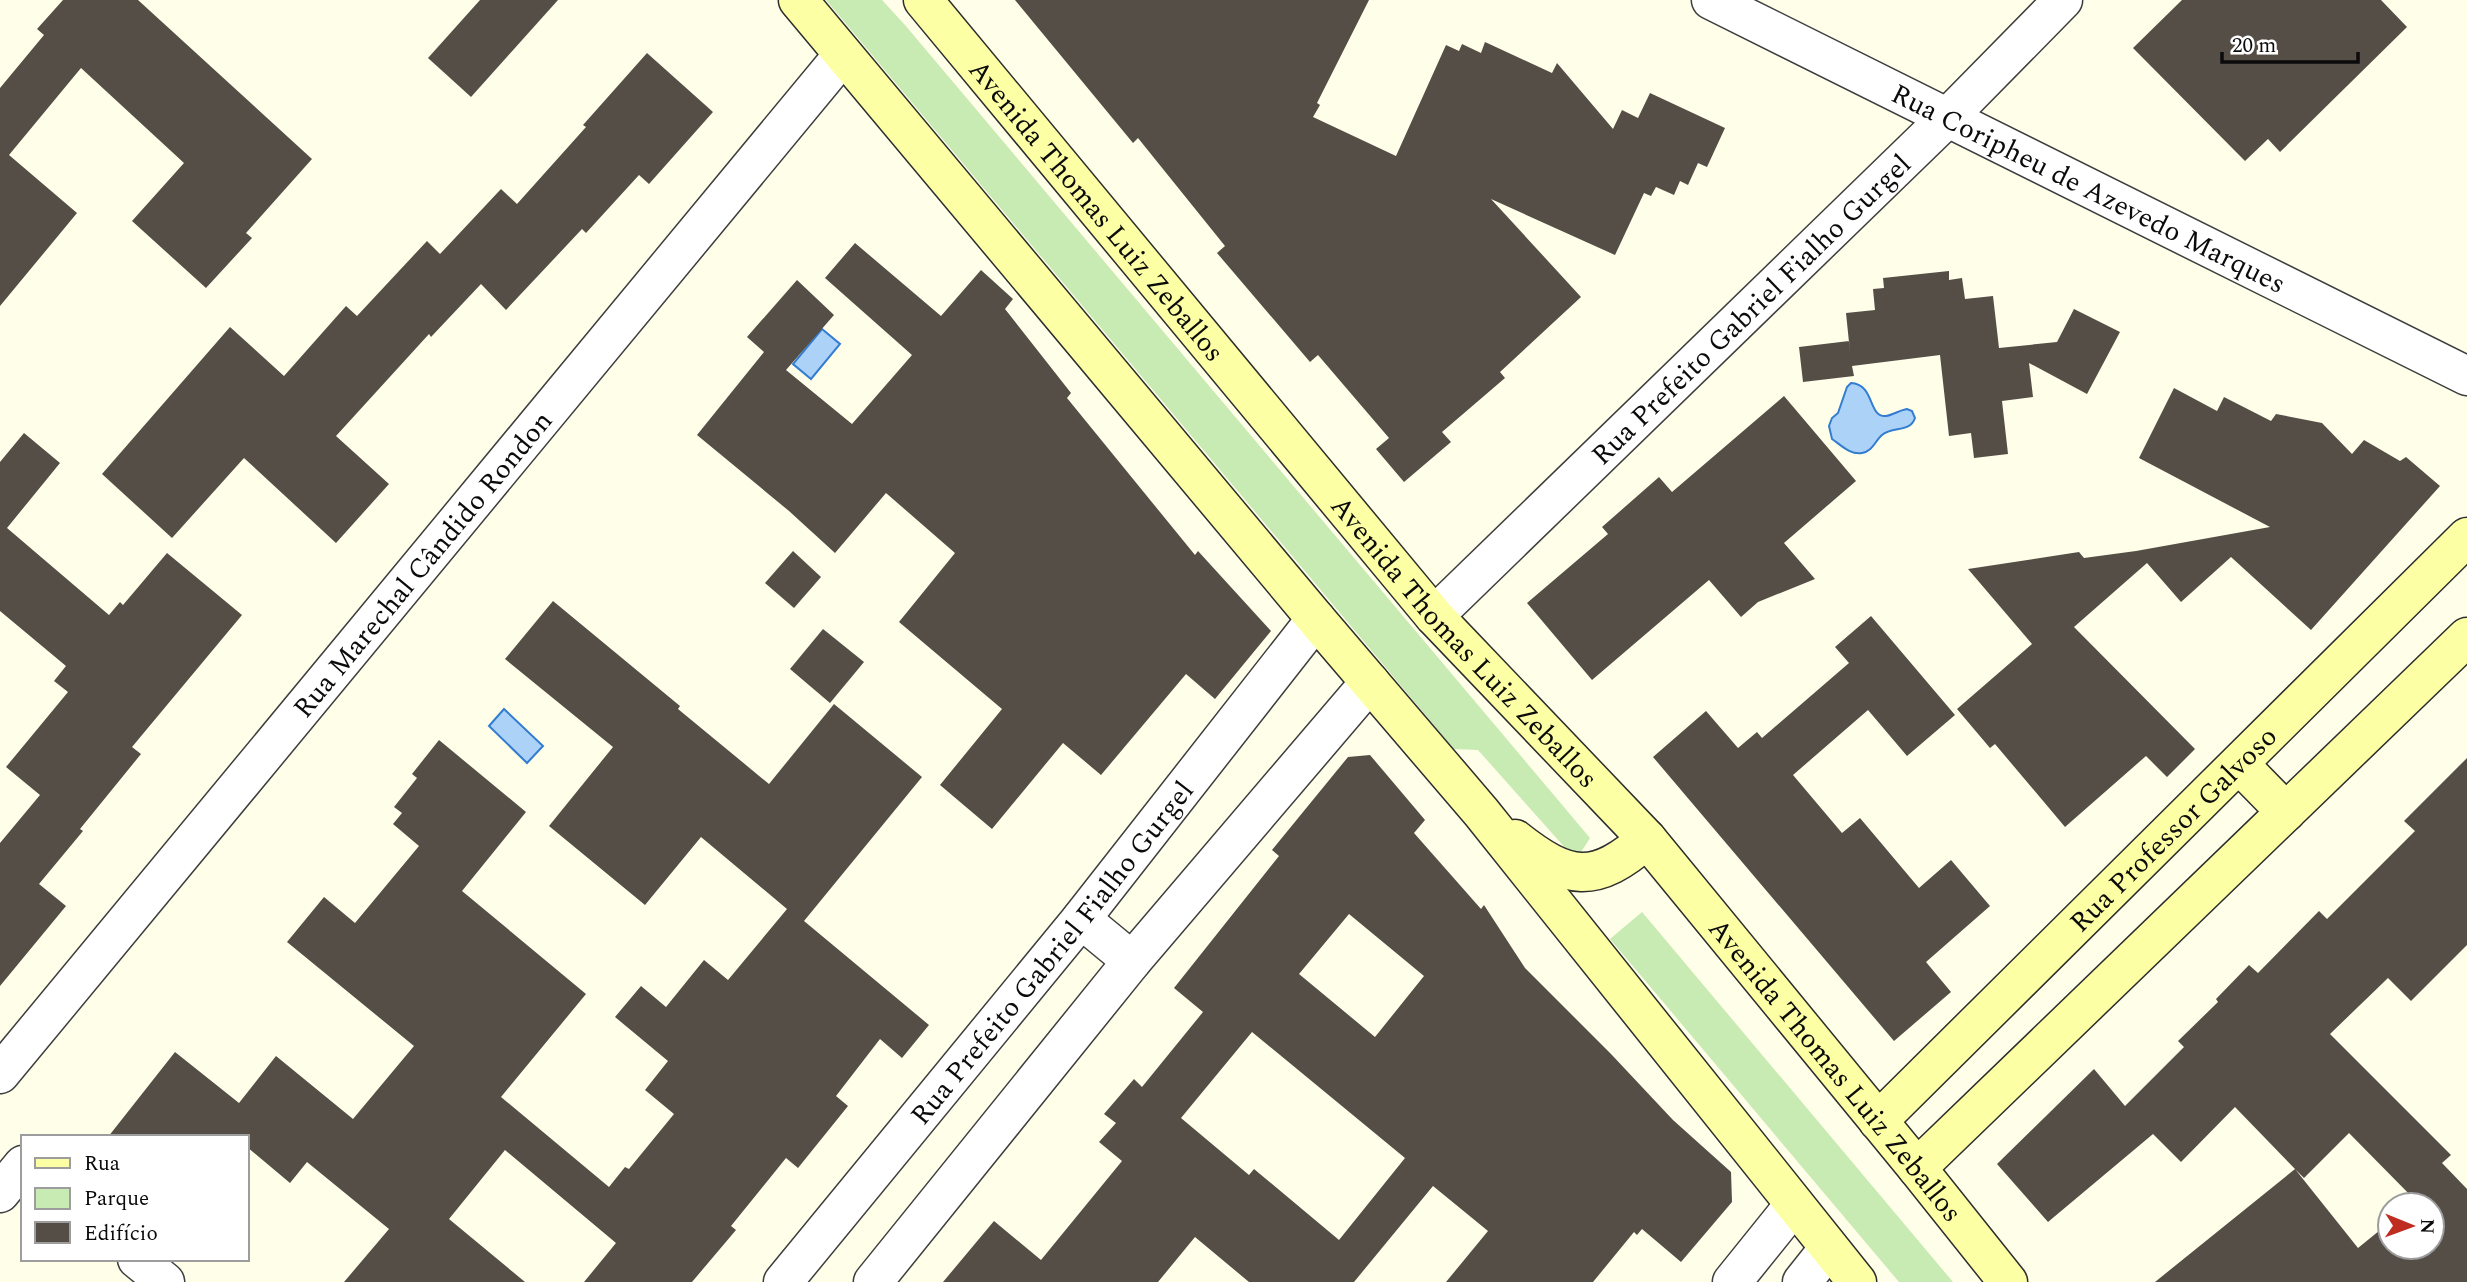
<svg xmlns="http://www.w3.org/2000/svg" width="2467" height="1282" font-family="Spectral,serif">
<rect width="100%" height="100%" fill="#fffee9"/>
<g fill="#c8eab3">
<polygon points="826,0 882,0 905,25 1590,838 1576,860 1478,750 1454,749"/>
<polygon points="1642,912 1953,1282 1899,1282 1610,939"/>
</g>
<g fill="#add2f8" stroke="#327cd1" stroke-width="2">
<polygon points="822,329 840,344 811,379 793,364"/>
<path d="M 1851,383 C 1875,384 1868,418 1886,416 C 1893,415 1900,410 1907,409 L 1912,411 L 1915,418 C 1910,433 1893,426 1882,435 C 1875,441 1872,452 1862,453 C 1850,455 1841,445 1832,439 L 1829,426 L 1832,418 L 1838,413 L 1847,387 Z"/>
<polygon points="504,709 543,746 527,763 489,726"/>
</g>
<g fill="#544e47" fill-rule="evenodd">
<polygon points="63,0 138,0 312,159 246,233 252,238 206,288 132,221 184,163 81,68 9,155 77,213 0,306 0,88 44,35 37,29"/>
<polygon points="480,0 558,0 471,97 428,58"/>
<polygon points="1015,0 1369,0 1317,103 1320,105 1313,117 1396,156 1446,45 1459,51 1462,44 1481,53 1485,42 1552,73 1557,63 1613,129 1622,110 1638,118 1650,93 1725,128 1707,167 1698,163 1688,185 1680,181 1674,195 1656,187 1651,196 1644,193 1615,255 1491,199 1581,297 1500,372 1505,378 1442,432 1451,442 1404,482 1376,449 1389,438 1318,355 1310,362 1217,253 1225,246 1138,138 1133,143"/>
<polygon points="2182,0 2381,0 2407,27 2280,152 2268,139 2245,161 2133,48"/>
<polygon points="647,53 713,112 649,184 639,175 586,233 582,229 506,310 481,284 431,337 429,334 336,436 389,484 336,543 244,458 172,538 102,474 230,327 284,376 346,306 357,316 427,241 440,254 501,189 517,204 586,127 583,125"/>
<polygon points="855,243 941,316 981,270 1013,299 1005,309 1071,393 1067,398 1195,555 1198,551 1271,631 1215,699 1186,674 1101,775 1063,743 992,829 940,785 1002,709 899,622 955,553 886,493 835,553 789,511 697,435 764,352 747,337 797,280 834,315 786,370 852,424 912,355 825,278"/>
<polygon points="1949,271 1949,280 1962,278 1965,299 1993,296 1999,348 2057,342 2074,309 2120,332 2087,394 2029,363 2033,397 2002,401 2008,454 1974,458 1971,433 1949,436 1940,355 1852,366 1854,376 1803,382 1799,347 1849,341 1850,352 1846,313 1875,310 1873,289 1884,288 1883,278"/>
<polygon points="2174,388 2217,411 2224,397 2271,421 2276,414 2322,423 2352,454 2364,440 2400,461 2406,457 2440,486 2311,630 2231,557 2181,602 2147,563 2074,627 2195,749 2167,777 2146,756 2065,827 1995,744 1990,748 1957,709 2032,644 1968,569 2079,552 2084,558 2136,551 2270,527 2139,458"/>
<polygon points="1784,396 1856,481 1784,543 1815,579 1758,602 1741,617 1709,580 1592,680 1527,603 1608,534 1602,527 1659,477 1672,492"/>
<polygon points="24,433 60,463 7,528 109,615 120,602 123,605 167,553 242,615 132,747 141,754 80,829 83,831 39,884 66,906 0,986 0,843 40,795 6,767 68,692 54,681 66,666 0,611 0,462"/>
<polygon points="793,551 821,577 794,608 765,583"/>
<polygon points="553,601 680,706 678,709 769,784 834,704 922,777 804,921 929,1025 902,1058 880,1039 836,1096 848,1106 798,1168 786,1158 731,1226 736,1230 692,1282 584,1282 616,1243 505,1150 449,1219 525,1282 344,1282 389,1229 307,1162 290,1183 247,1147 247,1137 108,1137 175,1052 239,1103 276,1056 353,1119 414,1046 287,942 324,897 355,923 419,846 393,824 402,813 394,807 417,778 412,774 439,740 526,812 462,891 586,994 501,1097 609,1187 625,1167 629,1169 674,1114 645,1090 668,1061 615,1017 641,986 666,1007 704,960 728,980 787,909 701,837 645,905 549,826 613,747 505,659"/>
<polygon points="1871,616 1955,715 1907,756 1868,710 1793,775 1842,833 1860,818 1919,888 1951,860 1990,906 1926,962 1951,992 1894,1041 1653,757 1706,711 1738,748 1757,732 1762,738 1849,663 1835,647"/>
<polygon points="823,629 864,662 830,703 790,669"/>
<path d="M 1370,755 L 1425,820 L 1414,833 L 1481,909 L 1484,905 L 1525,968 L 1611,1054 L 1673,1120 L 1731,1172 L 1732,1202 L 1681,1262 L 1642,1229 L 1637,1235 L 1634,1232 L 1593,1282 L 1446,1282 L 1488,1231 L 1433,1186 L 1354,1282 L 1249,1282 L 1195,1237 L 1158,1282 L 943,1282 L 994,1221 L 1041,1260 L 1122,1161 L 1099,1142 L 1116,1123 L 1104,1114 L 1134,1079 L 1142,1087 L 1203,1012 L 1174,988 L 1279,856 L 1272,850 L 1348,757 ZM 1349,914 L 1424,976 L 1375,1037 L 1299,974 ZM 1252,1032 L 1405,1158 L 1339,1240 L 1254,1169 L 1249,1175 L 1181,1118 Z"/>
<path d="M 2467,758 L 2467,945 L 2411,1001 L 2388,978 L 2330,1034 L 2451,1155 L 2442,1163 L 2467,1189 L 2467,1282 L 2155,1282 L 2295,1169 L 2235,1107 L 2181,1162 L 2153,1134 L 2048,1222 L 1997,1164 L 2094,1069 L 2125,1106 L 2184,1047 L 2178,1041 L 2218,1002 L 2216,999 L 2249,965 L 2258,973 L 2319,911 L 2327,919 L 2415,831 L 2404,821 ZM 2349,1133 L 2416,1201 L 2411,1205 L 2432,1205 L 2432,1247 L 2390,1247 L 2390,1222 L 2358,1248 L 2295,1169 L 2304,1178 Z"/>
</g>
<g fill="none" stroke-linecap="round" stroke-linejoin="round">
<g stroke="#3e3e3e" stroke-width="41">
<g id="street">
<path id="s1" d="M 1711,0 L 2467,376"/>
<path id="s2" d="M 1434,616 L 1946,119 L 2063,0"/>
<polyline points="1081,919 1132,961"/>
<path id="s3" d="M 0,1074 L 843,55"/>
<polyline points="0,1193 23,1165"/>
<polyline points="137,1259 165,1282"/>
<path id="s4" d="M 783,1282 L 1081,919 L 1316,619"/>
<polyline points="873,1282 1132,961 1370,682"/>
<polyline points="1732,1282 1794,1205"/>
<polyline points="1802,1282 1829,1248"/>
</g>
</g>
<g stroke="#2d2d2d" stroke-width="41">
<g id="secondary">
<polyline points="798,0 1316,619 1481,812 1857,1282"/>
<path id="s5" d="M 923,0 L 1434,616 L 1647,839 L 1917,1168 L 2008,1282"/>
<polyline points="2239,764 2286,812"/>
<path d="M 1515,839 C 1568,881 1595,885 1647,839"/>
<path id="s6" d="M 1878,1121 L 2467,537"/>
<polyline points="1917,1168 2467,637"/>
</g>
</g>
<use href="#street" stroke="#fff" stroke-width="38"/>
<use href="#secondary" stroke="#fdffa4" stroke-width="38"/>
</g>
<g text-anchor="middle" stroke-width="7" stroke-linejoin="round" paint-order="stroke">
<g font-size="28" fill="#0b0b0b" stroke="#fff">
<text dy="10" stroke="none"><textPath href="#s1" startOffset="422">Rua Coripheu de Azevedo Marques</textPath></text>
<text dy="10" stroke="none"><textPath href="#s5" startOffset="273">Avenida Thomas Luiz Zeballos</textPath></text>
<text dy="10" stroke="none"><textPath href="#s2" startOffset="441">Rua Prefeito Gabriel Fialho Gurgel</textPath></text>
<text dy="10" stroke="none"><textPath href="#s3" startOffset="662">Rua Marechal Cândido Rondon</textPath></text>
<text dy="10" stroke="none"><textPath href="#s5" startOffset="840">Avenida Thomas Luiz Zeballos</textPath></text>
<text dy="10" stroke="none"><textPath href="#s6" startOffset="415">Rua Professor Galvoso</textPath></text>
<text dy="10" stroke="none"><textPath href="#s4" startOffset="425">Rua Prefeito Gabriel Fialho Gurgel</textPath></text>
<text dy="10" stroke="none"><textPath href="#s5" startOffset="1407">Avenida Thomas Luiz Zeballos</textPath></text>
</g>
</g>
<rect x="21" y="1135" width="228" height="126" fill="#ffffff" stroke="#9d9d9d" stroke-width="2"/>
<rect x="35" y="1158" width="35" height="10" fill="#fdffa4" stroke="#9d9d9d" stroke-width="2"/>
<text x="84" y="1170" font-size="21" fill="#0b0b0b">Rua</text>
<rect x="35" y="1188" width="35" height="21" fill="#c8eab3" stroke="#9d9d9d" stroke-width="2"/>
<text x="84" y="1205" font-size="21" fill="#0b0b0b">Parque</text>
<rect x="35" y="1222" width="35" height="21" fill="#544e47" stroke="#9d9d9d" stroke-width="2"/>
<text x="84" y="1240" font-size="21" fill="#0b0b0b">Edifício</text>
<g transform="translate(2411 1226) rotate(91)"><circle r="33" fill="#ffffff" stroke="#9d9d9d" stroke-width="2"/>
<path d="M0-5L12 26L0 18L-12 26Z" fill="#be2d20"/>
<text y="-10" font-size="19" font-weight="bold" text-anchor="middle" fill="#0b0b0b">N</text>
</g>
<path d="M2222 52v10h136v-10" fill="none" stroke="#0b0b0b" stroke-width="3.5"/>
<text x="2232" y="52" font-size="21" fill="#0b0b0b" stroke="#ffffff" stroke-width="5" paint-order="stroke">20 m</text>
</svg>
